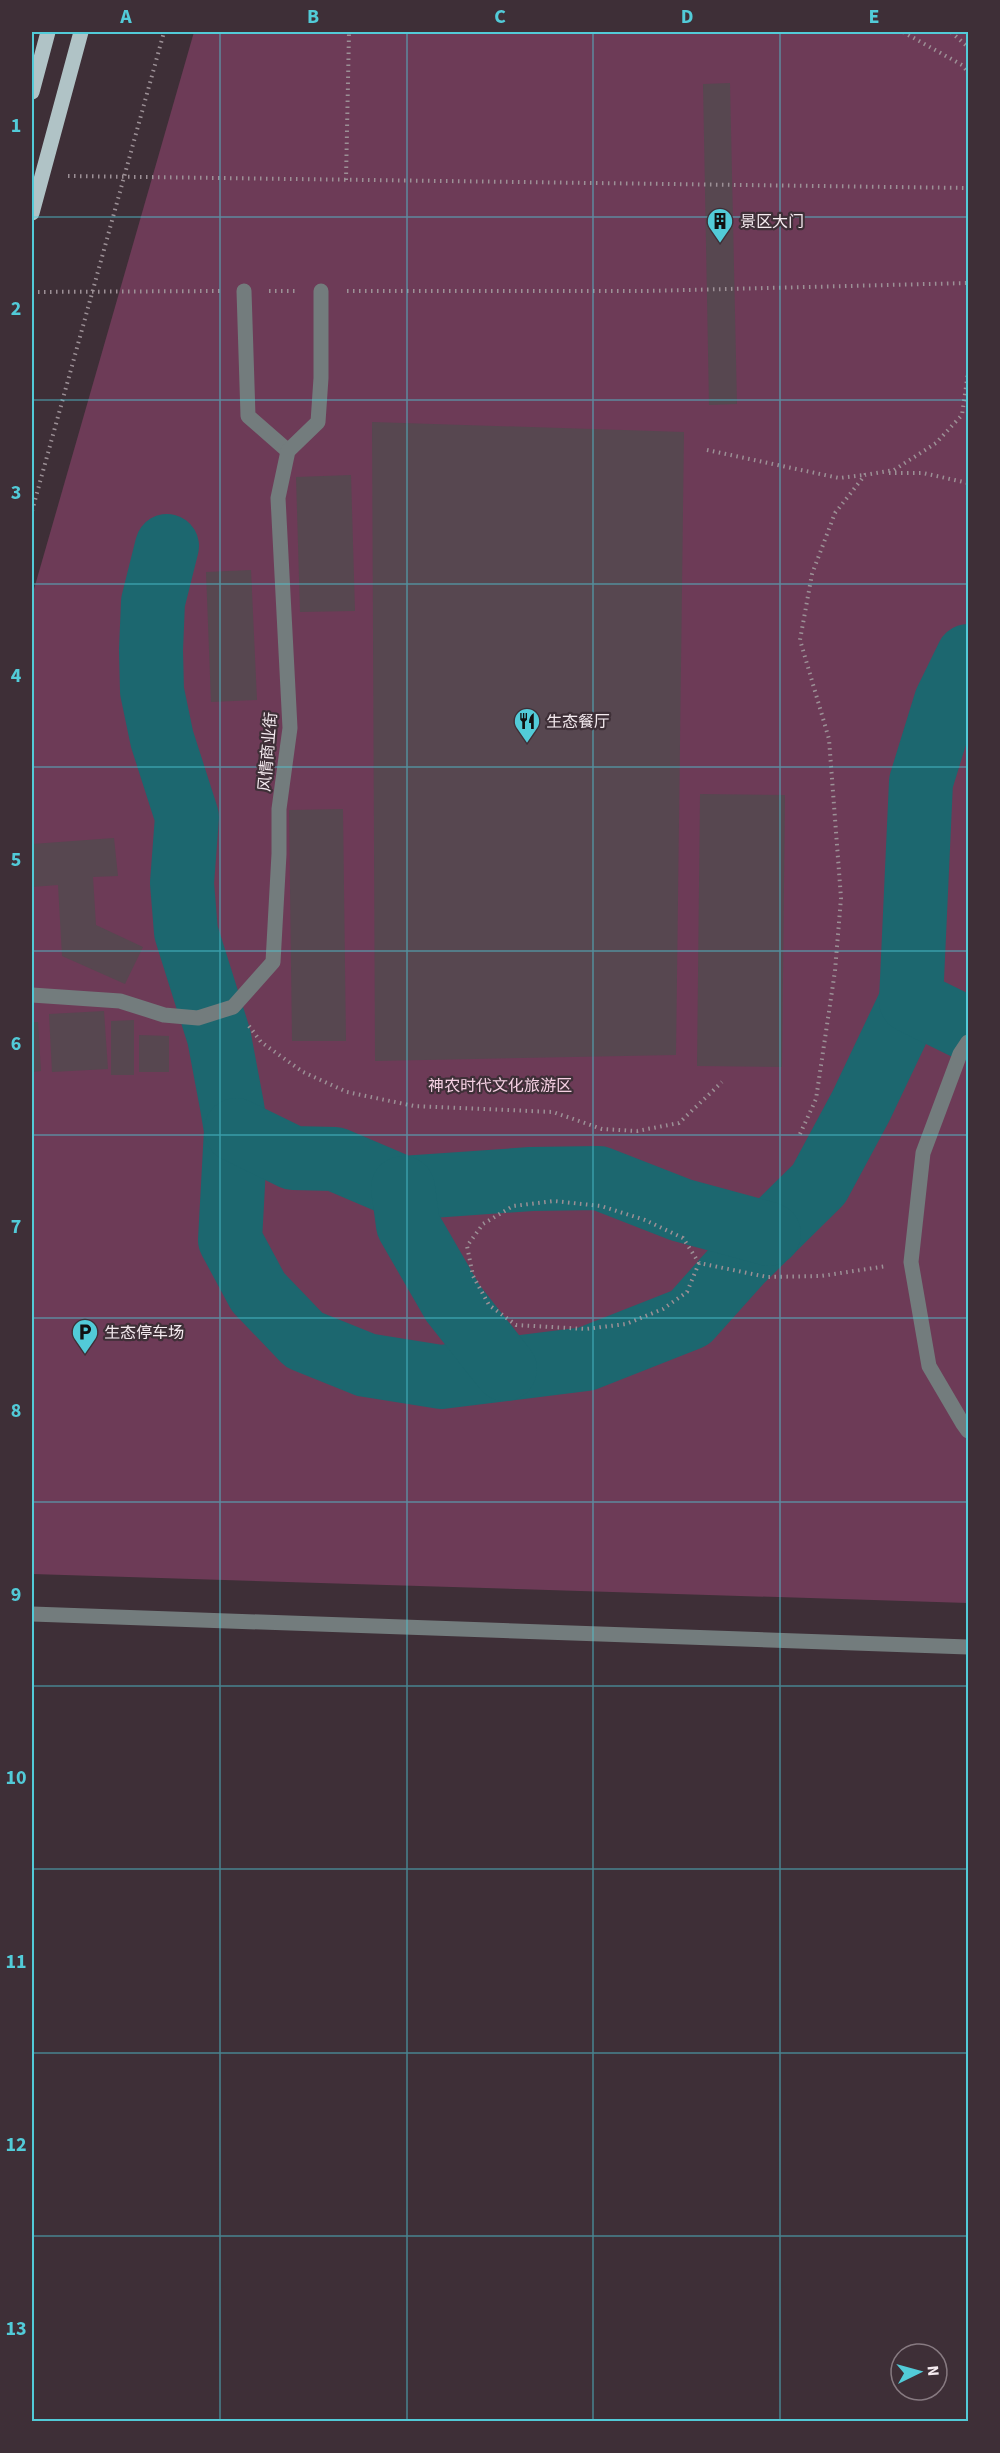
<svg xmlns="http://www.w3.org/2000/svg" width="1000" height="2453" font-family="'Source Sans 3','Noto Sans SC',sans-serif">
<rect width="100%" height="100%" fill="#3e2f37"/>
<polygon fill="#6d3b57" points="194,32 968,32 968,1603 32,1574 32,596"/>
<g fill="none" stroke-linecap="round" stroke-linejoin="round">
<g stroke="#1c676f" stroke-width="64">
<polyline points="167,546 153,602 151,650 152,691 162,739 187,817 182,883 186,932 219,1037 232,1106 236,1130 230,1240 258,1292 304,1340 366,1365 441,1377 586,1359 690,1318 741,1261 819,1184 861,1106 911,1001"/>
<polyline points="968,656 946,701 921,782 911,1001 968,1029"/>
<polyline points="236,1130 293,1158 335,1159 403,1188 531,1179 599,1178 681,1210 769,1234"/>
<polyline points="403,1188 408,1225 453,1303 505,1369"/>
</g>
</g>
<g fill="#574750">
<polygon points="730,83 737,404 709,405 703,84"/>
<polygon points="372,422 684,432 676,1055 375,1061"/>
<polygon points="351,475 355,611 300,612 296,477"/>
<polygon points="251,570 257,700 211,702 206,572"/>
<polygon points="700,794 785,795 782,1067 697,1066"/>
<polygon points="343,809 346,1041 292,1041 289,810"/>
<polygon points="114,838 118,876 93,877 96,925 143,947 125,984 62,956 58,885 32,887 32,844"/>
<polygon points="104,1011 108,1069 52,1072 49,1014"/>
<polygon points="134,1020 134,1075 111,1075 111,1021"/>
<polygon points="32,1022 38,1022 41,1071 32,1072"/>
<polygon points="139,1035 169,1036 169,1072 139,1072"/>
</g>
<g fill="none" stroke-linecap="round" stroke-linejoin="round">
<g stroke="#9c9096" stroke-width="4" stroke-dasharray="1.5 4.5" stroke-linecap="butt">
<polyline points="903,32 962,65 968,72"/>
<polyline points="951,32 968,47"/>
<polyline points="68,176 968,188"/>
<polyline points="346,180 349,32"/>
<polyline points="269,291 295,291"/>
<polyline points="347,291 647,291 968,283"/>
<polyline points="32,292 220,291"/>
<polyline points="707,450 839,478 864,475"/>
<polyline points="889,473 923,473 968,483"/>
<polyline points="32,511 164,32"/>
<polyline points="249,1026 261,1042 303,1072 347,1092 414,1106 553,1112 602,1129 637,1131 679,1123 722,1082"/>
<polyline points="800,1134 816,1099 835,971 841,898 829,739 800,640 812,574 835,513 865,475 894,470 936,443 962,415 968,373"/>
<polyline points="699,1263 687,1292 663,1309 626,1324 586,1329 516,1325 489,1305 473,1276 467,1246 483,1224 513,1206 554,1201 601,1206 645,1220 683,1238 699,1263 767,1277 821,1276 887,1266"/>
</g>
<g stroke="#737c7d" stroke-width="15">
<polyline points="244,291 248,416 288,451"/>
<polyline points="32,995 120,1001 164,1015 198,1018 233,1007 273,962 279,854 279,809 290,728 278,498 288,451 318,422 321,378 321,291"/>
<polyline points="968,1042 960,1054 923,1153 911,1262 929,1366 963,1424 968,1431"/>
<polyline points="32,1614 968,1647"/>
</g>
<g stroke="#b0c3c6" stroke-width="15">
<polyline points="32,92 48,32"/>
<polyline points="32,213 81,32"/>
</g>
</g>
<path fill="none" stroke="#52cbd8" stroke-width="1.5" stroke-opacity="0.55" d="M 220,32 L 220,2422M 407,32 L 407,2422M 593,32 L 593,2422M 780,32 L 780,2422M 32,217 L 968,217M 32,400 L 968,400M 32,584 L 968,584M 32,767 L 968,767M 32,951 L 968,951M 32,1135 L 968,1135M 32,1318 L 968,1318M 32,1502 L 968,1502M 32,1686 L 968,1686M 32,1869 L 968,1869M 32,2053 L 968,2053M 32,2236 L 968,2236"/>
<defs>
<g id="building-pin" transform="scale(1.35)"><path d="M0 17L-7.5 6A9.5 9.5 0 1 1 7.5 6Z" fill="#52cbd8" stroke="#3e2f37"/><path d="M-4-6H4V6H1V3H-1V6H-4ZM-2.5-4.3h1.7v1.8h-1.7ZM.8-4.3h1.7v1.8H.8ZM-2.5-1h1.7V.8h-1.7ZM.8-1h1.7V.8H.8Z" fill="#111"/></g>
<g id="restaurant-pin" transform="scale(1.35)"><path d="M0 17L-7.5 6A9.5 9.5 0 1 1 7.5 6Z" fill="#52cbd8" stroke="#3e2f37"/><path d="M-5-6h1v4h1v-4h1v4h1v-4h1v5L-1.5 .5V6h-2V.5L-5-1ZM5-6V6H3V1.5H1.5Q1.5-4 5-6Z" fill="#111"/></g>
<g id="parking-pin" transform="scale(1.35)"><path d="M0 17L-7.5 6A9.5 9.5 0 1 1 7.5 6Z" fill="#52cbd8" stroke="#3e2f37"/><path d="M-3.5-5.5H1a3.5 3.5 0 0 1 0 7H-1V5.5H-3.5ZM-1-3.4V-.6H.8a1.4 1.4 0 0 0 0-2.8Z" fill="#111"/></g>
</defs>
<g fill-rule="evenodd">
<use href="#building-pin" x="720" y="221"/>
<use href="#restaurant-pin" x="527" y="721"/>
<use href="#parking-pin" x="85" y="1332"/>
</g>
<g text-anchor="middle" stroke-width="4.5" stroke-linejoin="round" paint-order="stroke">
<g font-size="16" fill="#f5ebf0" stroke="#3e2f37" text-anchor="start">
<text x="740" y="227">景区大门</text>
<text x="546" y="727">生态餐厅</text>
<text x="104" y="1338">生态停车场</text>
</g>
<g font-size="16" fill="#f5ebf0" stroke="#3e2f37">
<text transform="translate(267 752) rotate(-85)" y="6">风情商业街</text>
</g>
<g font-size="16" fill="#f5d0e3" stroke="#3e2f37">
<text x="500" y="1091">神农时代文化旅游区</text>
</g>
</g>
<rect width="1000" height="2453" fill="none" stroke="#3e2f37" stroke-width="66"/>
<g transform="translate(919 2372) rotate(85)"><circle r="28" fill="#3e2f37" stroke="#877a81" stroke-width="1.5"/>
<path d="M0-4.5L10 22L0 15L-10 22Z" fill="#52cbd8"/>
<text y="-9" font-size="16" font-weight="bold" text-anchor="middle" fill="#f5ebf0">N</text>
</g>
<rect x="33" y="33" width="934" height="2387" fill="none" stroke="#52cbd8" stroke-width="2"/>
<g font-size="20" text-anchor="middle" font-weight="bold" fill="#52cbd8">
<text x="126" y="23">A</text>
<text x="313" y="23">B</text>
<text x="500" y="23">C</text>
<text x="687" y="23">D</text>
<text x="874" y="23">E</text>
<text x="16" y="132">1</text>
<text x="16" y="315">2</text>
<text x="16" y="499">3</text>
<text x="16" y="682">4</text>
<text x="16" y="866">5</text>
<text x="16" y="1050">6</text>
<text x="16" y="1233">7</text>
<text x="16" y="1417">8</text>
<text x="16" y="1601">9</text>
<text x="16" y="1784">10</text>
<text x="16" y="1968">11</text>
<text x="16" y="2151">12</text>
<text x="16" y="2335">13</text>
</g>
</svg>
